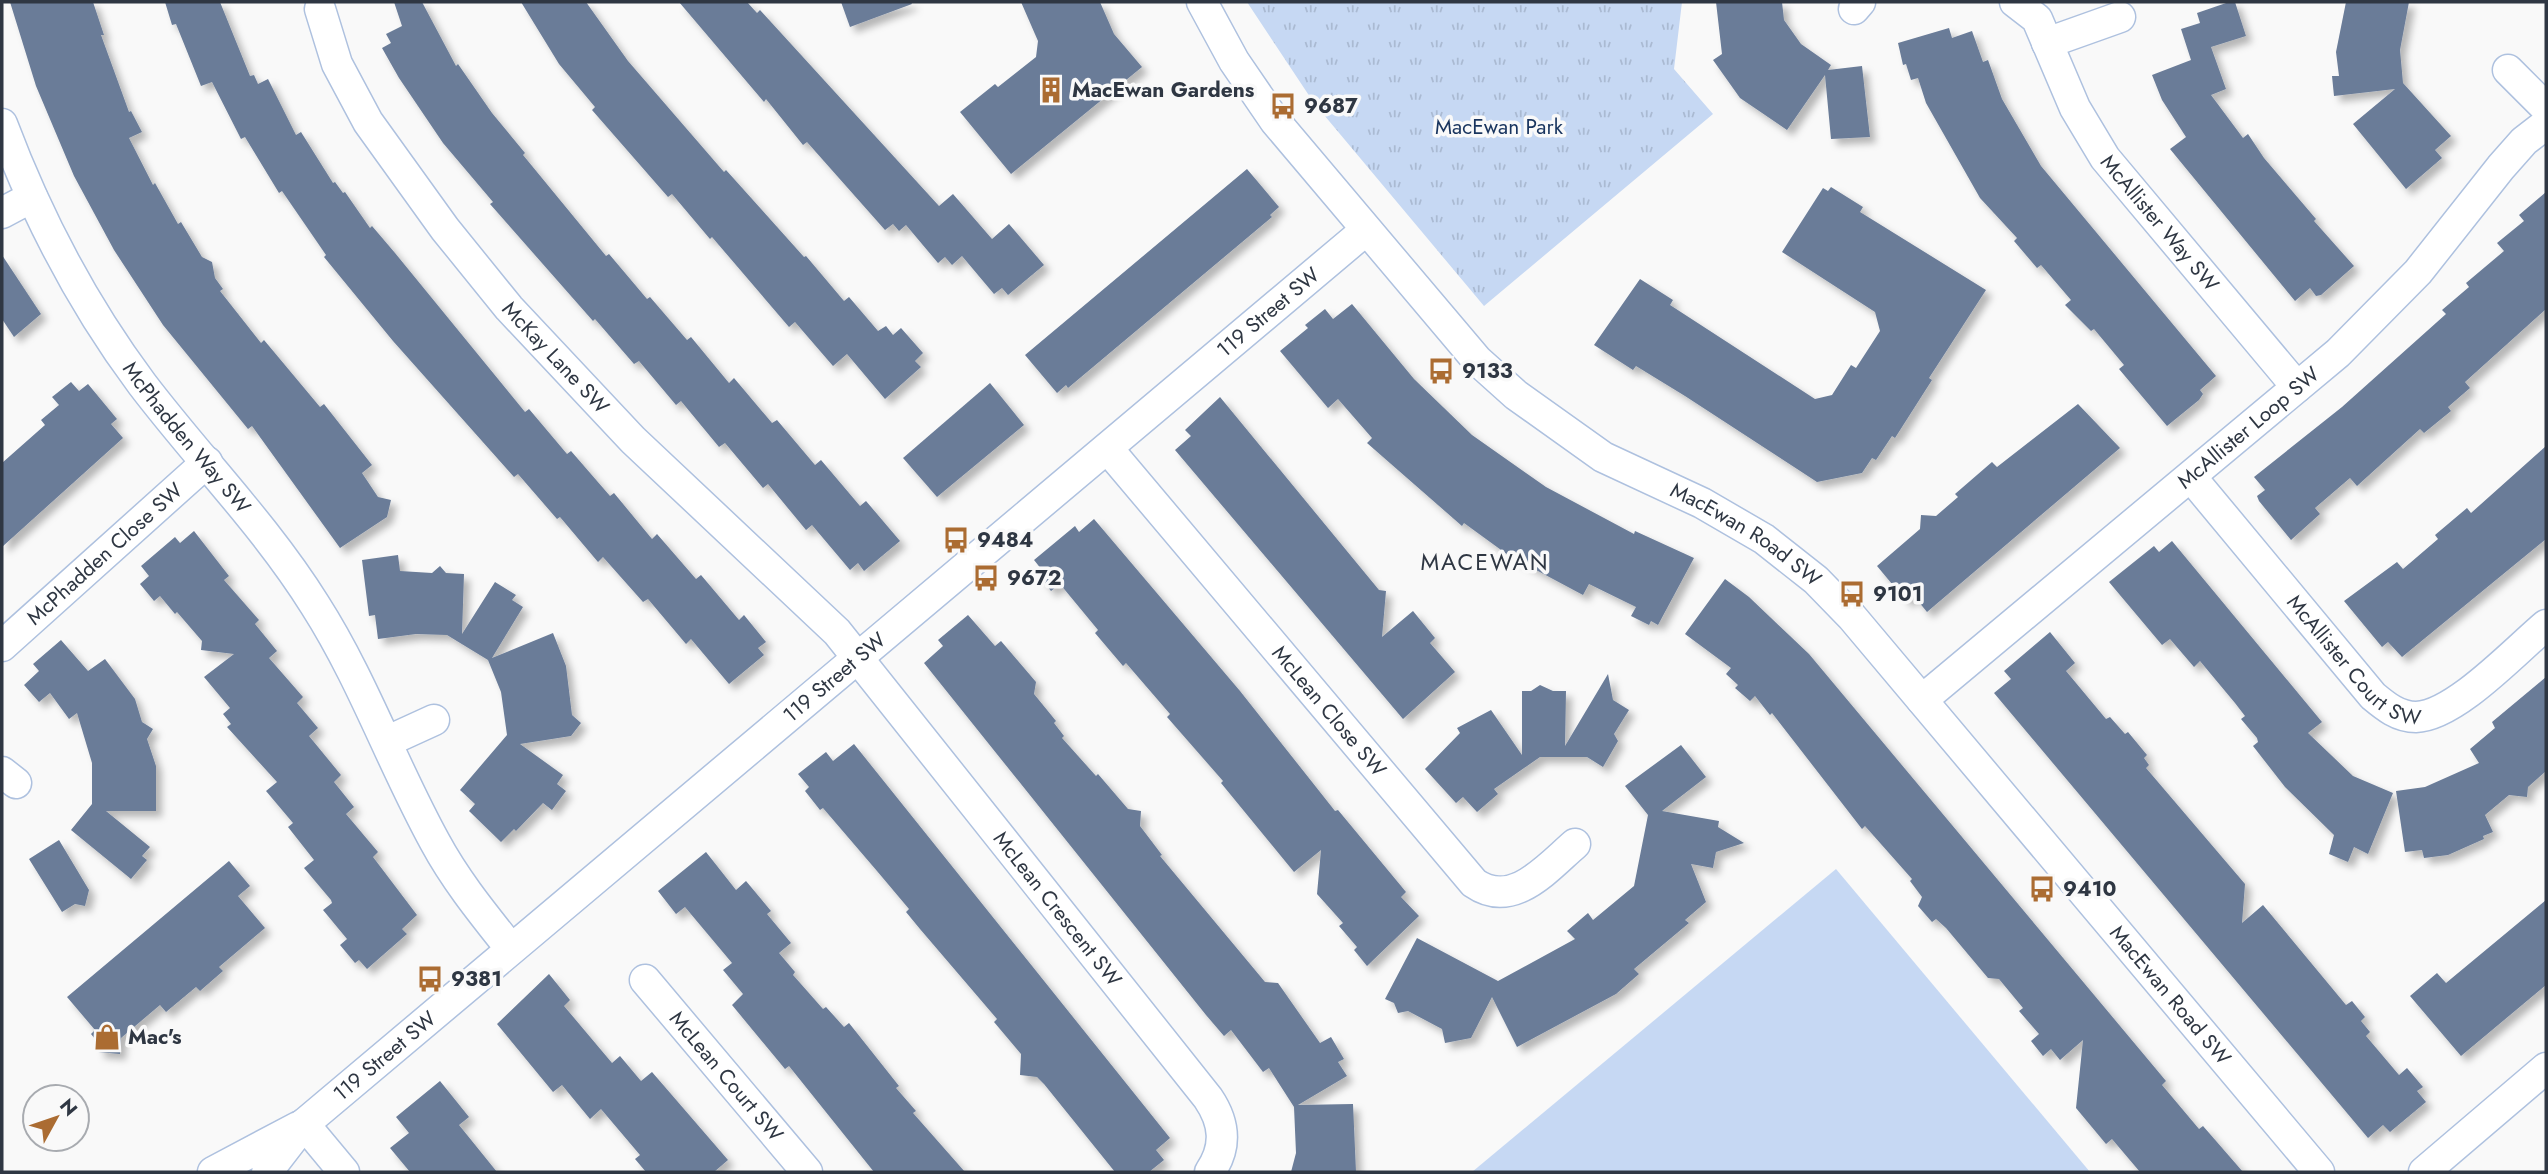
<svg xmlns="http://www.w3.org/2000/svg" width="2548" height="1174" font-family="Jost,sans-serif">
<defs>
<pattern id="park-tufts" width="24" height="20" patternUnits="userSpaceOnUse" patternTransform="scale(1.75)"><rect width="24" height="20" fill="#c6d8f3"/><path d="M3 7l-1-3M5 7V3M7 7l1-3M15 17l-1-3M17 17v-4M19 17l1-3" fill="none" stroke="#aabad2"/></pattern>
<filter id="shadow"><feDropShadow dx="6" dy="6" stdDeviation="3.5" flood-color="#0004"/></filter>
</defs>
<rect width="100%" height="100%" fill="#f9f9f9"/>
<polygon fill="#c6d8f3" points="1836,869 2090,1172 1472,1172"/>
<polygon fill="url(#park-tufts)" points="1247,2 1682,2 1674,69 1713,114 1484,306 1314,103"/>
<g fill="#6a7c98" filter="url(#shadow)">
<polygon points="10,2 93,2 104,35 101,35 129,112 131,111 142,132 129,138 153,185 155,183 178,224 181,222 202,257 212,262 215,278 223,289 220,291 261,343 264,340 320,407 324,404 372,465 362,473 378,497 391,500 387,517 340,548 252,426 248,429 163,325 114,250 74,176 36,86"/>
<polygon points="165,2 220,2 250,76 254,75 258,84 268,79 296,135 301,132 333,183 335,182 343,193 345,192 370,228 372,226 395,253 525,412 529,409 567,454 571,451 610,496 614,493 652,539 657,534 696,579 701,575 739,620 744,615 766,642 758,648 764,655 729,684 691,639 686,644 648,599 643,602 603,557 598,562 560,517 557,519 518,474 514,477 393,341 324,257 326,255 282,191 279,193 245,137 241,139 212,82 201,86 176,24 172,25"/>
<polygon points="394,2 422,2 456,66 458,64 492,113 525,153 523,155 606,256 609,254 647,299 650,297 687,340 691,337 729,383 734,378 772,423 777,420 815,465 821,460 860,506 866,501 900,541 864,571 858,563 850,570 812,525 806,530 768,484 763,488 725,443 719,447 681,401 676,405 639,361 634,364 595,319 593,321 490,204 493,202 443,143 399,78 382,48 391,43 386,34 402,26"/>
<polygon points="521,2 586,2 628,61 724,172 726,170 804,257 806,256 844,301 849,297 878,331 886,326 893,335 901,328 923,353 915,361 921,367 885,399 847,354 833,366 795,322 789,327 712,237 710,239 672,194 668,197 592,110 595,107 559,64"/>
<polygon points="679,2 747,2 757,13 760,10 939,206 953,194 992,239 1009,224 1044,265 1008,295 1002,288 994,294 962,256 952,265 945,257 938,263 906,225 899,231 893,224 885,230 807,142 803,145 766,99 764,102"/>
<polygon points="841,2 911,2 912,4 850,27"/>
<polygon points="1021,2 1100,2 1114,34 1142,67 1011,174 960,112 995,84 998,87 1036,57 1038,41"/>
<polygon points="1716,2 1782,2 1784,20 1801,44 1831,65 1828,70 1862,66 1870,137 1831,139 1825,75 1787,130 1740,98 1713,60 1722,54"/>
<polygon points="2229,2 2235,2 2246,36 2211,47 2226,89 2211,95 2243,138 2248,134 2264,158 2316,219 2314,221 2354,266 2321,295 2316,296 2310,288 2295,301 2170,149 2186,137 2162,100 2152,75 2191,60 2181,29 2200,23 2197,13"/>
<polygon points="2346,2 2409,2 2400,50 2403,83 2451,136 2435,150 2442,158 2406,189 2353,124 2395,89 2334,96 2332,76 2339,76 2336,52"/>
<polygon points="1949,28 1952,38 1972,31 1983,62 1988,60 2002,99 2041,166 2216,376 2200,390 2203,394 2199,400 2167,426 2119,369 2124,365 2094,329 2091,331 2065,305 2071,300 2041,265 2037,268 2014,241 2017,238 1980,198 1926,103 1918,78 1911,80 1906,64 1903,65 1898,43"/>
<polygon points="1247,169 1279,207 1270,215 1272,217 1068,388 1066,385 1057,393 1025,355"/>
<polygon points="1831,187 1863,207 1860,212 1986,290 1929,378 1932,380 1895,438 1892,436 1876,460 1872,458 1862,473 1817,482 1685,396 1636,366 1633,370 1594,345 1640,279 1673,300 1670,305 1815,399 1832,395 1851,365 1856,368 1880,331 1875,312 1782,252 1823,188 1828,191"/>
<polygon points="2546,192 2546,309 2465,382 2470,388 2448,407 2451,411 2424,433 2420,429 2357,486 2350,478 2315,508 2320,514 2291,540 2259,501 2257,496 2265,490 2254,477 2342,407 2446,314 2442,310 2469,287 2466,283 2504,251 2497,243 2524,221 2519,215"/>
<polygon points="2,255 41,314 14,337 2,319"/>
<polygon points="1352,304 1414,379 1472,435 1546,487 1634,534 1635,531 1694,558 1658,625 1651,621 1649,625 1631,616 1636,607 1589,584 1583,595 1508,555 1464,523 1462,526 1367,443 1372,438 1338,399 1328,408 1280,351 1308,328 1305,325 1325,309 1333,319"/>
<polygon points="71,382 79,391 88,384 117,419 111,424 123,438 2,547 2,463 45,425 41,420 59,405 52,397"/>
<polygon points="990,383 1024,425 937,497 903,458"/>
<polygon points="1220,397 1379,590 1386,591 1382,637 1413,611 1435,638 1430,643 1455,672 1403,719 1175,450 1191,436 1185,430"/>
<polygon points="2078,404 2120,448 1927,612 1914,596 1907,602 1877,566 1920,529 1921,515 1936,516 1958,497 1955,494 1992,462 1997,467"/>
<polygon points="2546,446 2546,539 2402,657 2388,642 2382,647 2344,601 2397,562 2403,569 2438,539 2435,535 2467,508 2471,513"/>
<polygon points="1094,519 1240,691 1335,811 1338,810 1406,892 1401,897 1419,916 1367,966 1354,950 1357,947 1339,926 1343,923 1317,894 1321,850 1294,872 1221,783 1223,781 1167,717 1170,714 1126,663 1123,666 1095,633 1098,630 1060,584 1051,591 1037,574 1042,570 1034,560 1075,526 1079,532"/>
<polygon points="194,531 229,576 224,580 259,620 255,624 277,651 269,658 303,697 297,703 318,728 309,736 341,775 334,782 354,807 346,814 378,852 373,857 417,915 402,929 407,934 367,969 359,960 355,963 340,945 347,939 323,910 332,903 331,900 304,868 314,860 288,827 293,823 266,791 277,782 227,727 231,724 223,714 230,708 204,677 234,654 201,650 202,641 177,612 175,614 160,596 154,601 140,584 149,576 141,566 175,537 180,543"/>
<polygon points="2172,541 2322,722 2308,733 2353,776 2393,793 2368,854 2354,847 2348,862 2329,854 2334,835 2285,787 2253,746 2258,742 2257,738 2241,719 2245,716 2235,703 2200,661 2194,667 2170,639 2162,645 2109,582 2154,546 2159,552"/>
<polygon points="398,555 400,571 432,573 440,566 446,573 464,574 462,634 495,582 516,595 512,600 523,607 492,658 553,633 566,666 572,715 581,723 571,736 520,744 563,775 557,784 566,791 552,810 543,803 516,831 514,829 501,842 469,811 475,804 460,790 507,735 501,692 488,660 447,635 416,634 378,639 375,615 369,616 362,560"/>
<polygon points="1725,579 1749,597 1809,654 2166,1081 2162,1085 2199,1129 2203,1126 2243,1172 2140,1172 2112,1139 2106,1144 2076,1108 2083,1040 2060,1060 2051,1049 2043,1056 2031,1041 2039,1034 2019,1011 2023,1008 1999,979 1988,978 1946,928 1936,919 1932,922 1918,906 1922,897 1910,881 1912,879 1865,826 1862,829 1772,713 1770,715 1755,696 1750,701 1735,688 1738,685 1726,674 1731,668 1685,634"/>
<polygon points="968,615 995,646 1001,641 1036,682 1034,694 1056,721 1054,723 1064,736 1062,738 1096,776 1098,774 1128,809 1141,811 1140,826 1162,855 1160,856 1265,982 1278,983 1320,1043 1331,1037 1344,1059 1338,1062 1347,1076 1298,1105 1353,1104 1356,1172 1291,1172 1296,1153 1294,1107 1269,1068 1263,1072 1231,1030 1224,1036 1206,1015 924,663 943,646 938,640"/>
<polygon points="2050,632 2075,663 2066,671 2106,719 2110,717 2125,734 2128,732 2147,755 2144,758 2149,765 2146,768 2245,884 2242,923 2263,905 2346,1005 2352,1001 2365,1017 2361,1021 2370,1032 2366,1036 2399,1075 2407,1068 2423,1087 2417,1091 2426,1102 2390,1132 2383,1125 2368,1138 1994,693 2011,679 2004,671"/>
<polygon points="61,640 88,671 105,659 135,699 142,722 153,729 147,739 156,766 156,811 106,811 150,847 142,856 147,860 131,879 71,830 92,804 92,763 77,713 69,719 50,693 39,702 24,685 39,671 33,664"/>
<polygon points="1608,674 1613,700 1629,710 1614,734 1618,741 1603,767 1587,757 1540,757 1494,789 1498,794 1477,812 1463,797 1456,803 1425,769 1460,733 1457,728 1491,710 1522,755 1522,691 1531,691 1540,685 1553,691 1566,691 1565,746"/>
<polygon points="2546,677 2546,771 2528,787 2527,797 2509,795 2485,815 2493,832 2483,836 2484,839 2448,855 2424,858 2422,850 2405,852 2396,791 2425,787 2479,763 2470,749 2495,728 2492,722"/>
<polygon points="854,744 1170,1138 1156,1150 1164,1160 1149,1172 1115,1172 1044,1084 1037,1077 1020,1075 1021,1054 994,1022 997,1019 920,929 906,912 909,909 877,871 823,808 820,810 805,791 809,787 798,774 826,752 833,761"/>
<polygon points="1681,745 1706,777 1662,811 1719,821 1718,827 1744,843 1716,852 1713,868 1691,864 1706,902 1685,920 1689,923 1634,969 1639,974 1616,994 1517,1047 1492,997 1471,1038 1445,1043 1442,1029 1408,1011 1398,1013 1394,1003 1385,999 1417,938 1498,981 1575,939 1567,931 1588,913 1593,920 1634,886 1648,815 1625,786"/>
<polygon points="59,840 89,890 85,906 75,904 62,912 29,859"/>
<polygon points="706,852 736,890 746,881 771,911 767,914 791,943 779,953 795,972 793,975 823,1009 826,1007 844,1027 849,1023 899,1086 896,1088 916,1111 913,1113 965,1172 874,1172 789,1066 785,1069 732,1005 743,994 723,970 732,963 685,907 676,914 658,891"/>
<polygon points="229,861 250,886 238,896 265,928 219,967 223,971 200,991 196,987 166,1012 160,1005 121,1038 120,1054 98,1052 99,1044 91,1034 95,1030 67,997"/>
<polygon points="2546,900 2546,985 2461,1056 2410,996 2437,973 2446,983"/>
<polygon points="549,974 570,1000 564,1006 612,1063 620,1056 641,1081 652,1072 728,1160 714,1172 646,1172 635,1159 640,1155 601,1109 590,1119 562,1085 553,1092 497,1024"/>
<polygon points="440,1081 469,1117 459,1125 497,1172 410,1172 390,1148 409,1133 396,1117"/>
</g>
<g fill="none" stroke-linecap="round" stroke-linejoin="round">
<g stroke="#aec1df" stroke-width="33">
<g id="minor">
<path id="s1" d="M 1202,2 L 1234,61 L 1275,121 L 1477,360 L 1516,395 L 1603,457 L 1702,503 L 1764,539 L 1816,580 L 1852,617 L 2319,1172"/>
<path id="s2" d="M 2015,2 L 2037,19 L 2075,108 L 2105,158 L 2297,387"/>
<path id="s3" d="M 320,9 L 337,64 L 368,122 L 445,229 L 509,308 L 633,440 L 837,632 L 1208,1098 C 1225,1123 1227,1147 1210,1172"/>
<polyline points="1854,9 1860,2"/>
<polyline points="2047,43 2120,17"/>
<polyline points="2508,70 2546,108"/>
<path id="s4" d="M 2,124 C 37,217 83,305 142,384 C 199,459 265,525 315,605 C 363,680 392,764 435,842 C 456,881 484,915 511,949"/>
<polyline points="2,213 32,197"/>
<path id="s5" d="M 1108,449 L 1474,883 C 1513,910 1547,868 1575,844"/>
<path id="s6" d="M 2191,477 L 2373,696 C 2385,706 2398,717 2416,717 C 2455,716 2516,650 2546,625"/>
<path id="s7" d="M 2,646 L 207,462"/>
<path id="s8" d="M 1922,700 L 2338,353 L 2418,272 L 2501,167 L 2524,141 L 2546,124"/>
<polyline points="388,741 434,720"/>
<polyline points="2,772 16,783"/>
<path id="s9" d="M 645,980 L 807,1172"/>
<polyline points="304,1124 344,1172"/>
<polyline points="213,1172 298,1127"/>
<path id="s10" d="M 267,1172 L 304,1124 L 1366,230"/>
<polyline points="2424,1172 2546,1068"/>
</g>
</g>
<use href="#minor" stroke="#fff" stroke-width="30"/>
</g>
<defs>
<g id="building-bare" transform="scale(2.1)"><path d="M-4-6H4V6H1V3H-1V6H-4ZM-2.5-4.3h1.7v1.8h-1.7ZM.8-4.3h1.7v1.8H.8ZM-2.5-1h1.7V.8h-1.7ZM.8-1h1.7V.8H.8Z" fill="#ab6c32" stroke="#f9f9f9" stroke-width="2.5" paint-order="stroke"/></g>
<g id="bus-bare" transform="scale(2.1)"><path d="M-5-6H5V4H4V6H2V4H-2V6H-4V4H-5ZM-3.5-4V0h7V-4ZM-3.5 1.2v1.5H-2V1.2ZM2 1.2v1.5H3.5V1.2Z" fill="#ab6c32" stroke="#f9f9f9" stroke-width="2.5" paint-order="stroke"/></g>
<g id="shop-bare" transform="scale(2.1)"><path d="M-5-2.5h2.3a2.7 3.5 0 0 1 5.4 0H5L5.5 6h-11ZM-1.5-2.5h3a1.5 2.3 0 0 0-3 0Z" fill="#ab6c32" stroke="#f9f9f9" stroke-width="2.5" paint-order="stroke"/></g>
</defs>
<g fill-rule="evenodd">
<use href="#building-bare" x="1051" y="90"/>
<use href="#bus-bare" x="1283" y="106"/>
<use href="#bus-bare" x="1441" y="371"/>
<use href="#bus-bare" x="956" y="540"/>
<use href="#bus-bare" x="986" y="578"/>
<use href="#bus-bare" x="1852" y="594"/>
<use href="#bus-bare" x="2042" y="889"/>
<use href="#bus-bare" x="430" y="979"/>
<use href="#shop-bare" x="107" y="1037"/>
</g>
<g text-anchor="middle" stroke-width="7" stroke-linejoin="round" paint-order="stroke">
<g font-size="21" font-weight="bold" fill="#2f3743" stroke="#f9f9f9" text-anchor="start">
<text x="1072" y="97">MacEwan Gardens</text>
<text x="1304" y="113">9687</text>
<text x="1462" y="378">9133</text>
<text x="977" y="547">9484</text>
<text x="1007" y="585">9672</text>
<text x="1873" y="601">9101</text>
<text x="2063" y="896">9410</text>
<text x="451" y="986">9381</text>
<text x="128" y="1044">Mac's</text>
</g>
<g font-size="21" fill="#18345e" stroke="#f9f9f9">
<text x="1499" y="134">MacEwan Park</text>
</g>
<g font-size="21" fill="#2f3743" stroke="#f9f9f9">
<text dy="7" stroke="none"><textPath href="#s2" startOffset="268">McAllister Way SW</textPath></text>
<text dy="7" stroke="none"><textPath href="#s10" startOffset="1321">119 Street SW</textPath></text>
<text dy="7" stroke="none"><textPath href="#s3" startOffset="425">McKay Lane SW</textPath></text>
<text dy="7" stroke="none"><textPath href="#s8" startOffset="425">McAllister Loop SW</textPath></text>
<text dy="7" stroke="none"><textPath href="#s4" startOffset="366">McPhadden Way SW</textPath></text>
<text dy="7" stroke="none"><textPath href="#s1" startOffset="775">MacEwan Road SW</textPath></text>
<text dy="7" stroke="none"><textPath href="#s7" startOffset="138">McPhadden Close SW</textPath></text>
<text dy="7" stroke="none"><textPath href="#s6" startOffset="248">McAllister Court SW</textPath></text>
<text dy="7" stroke="none"><textPath href="#s10" startOffset="754">119 Street SW</textPath></text>
<text dy="7" stroke="none"><textPath href="#s5" startOffset="343">McLean Close SW</textPath></text>
<text dy="7" stroke="none"><textPath href="#s3" startOffset="1172">McLean Crescent SW</textPath></text>
<text dy="7" stroke="none"><textPath href="#s1" startOffset="1405">MacEwan Road SW</textPath></text>
<text dy="7" stroke="none"><textPath href="#s10" startOffset="166">119 Street SW</textPath></text>
<text dy="7" stroke="none"><textPath href="#s9" startOffset="126">McLean Court SW</textPath></text>
</g>
<g font-size="23" letter-spacing="2" fill="#2f3743" stroke="#f9f9f9">
<text x="1485" y="570">MACEWAN</text>
</g>
</g>
<rect width="2548" height="1174" fill="none" stroke="#2f3743" stroke-width="7"/>
<g transform="translate(56 1118) rotate(50)"><circle r="33" fill="#f9f9f9" stroke="#a8abb0" stroke-width="2"/>
<path d="M0-5L12 26L0 18L-12 26Z" fill="#ab6c32"/>
<text y="-10" font-size="19" font-weight="bold" text-anchor="middle" fill="#2f3743">N</text>
</g>
</svg>
